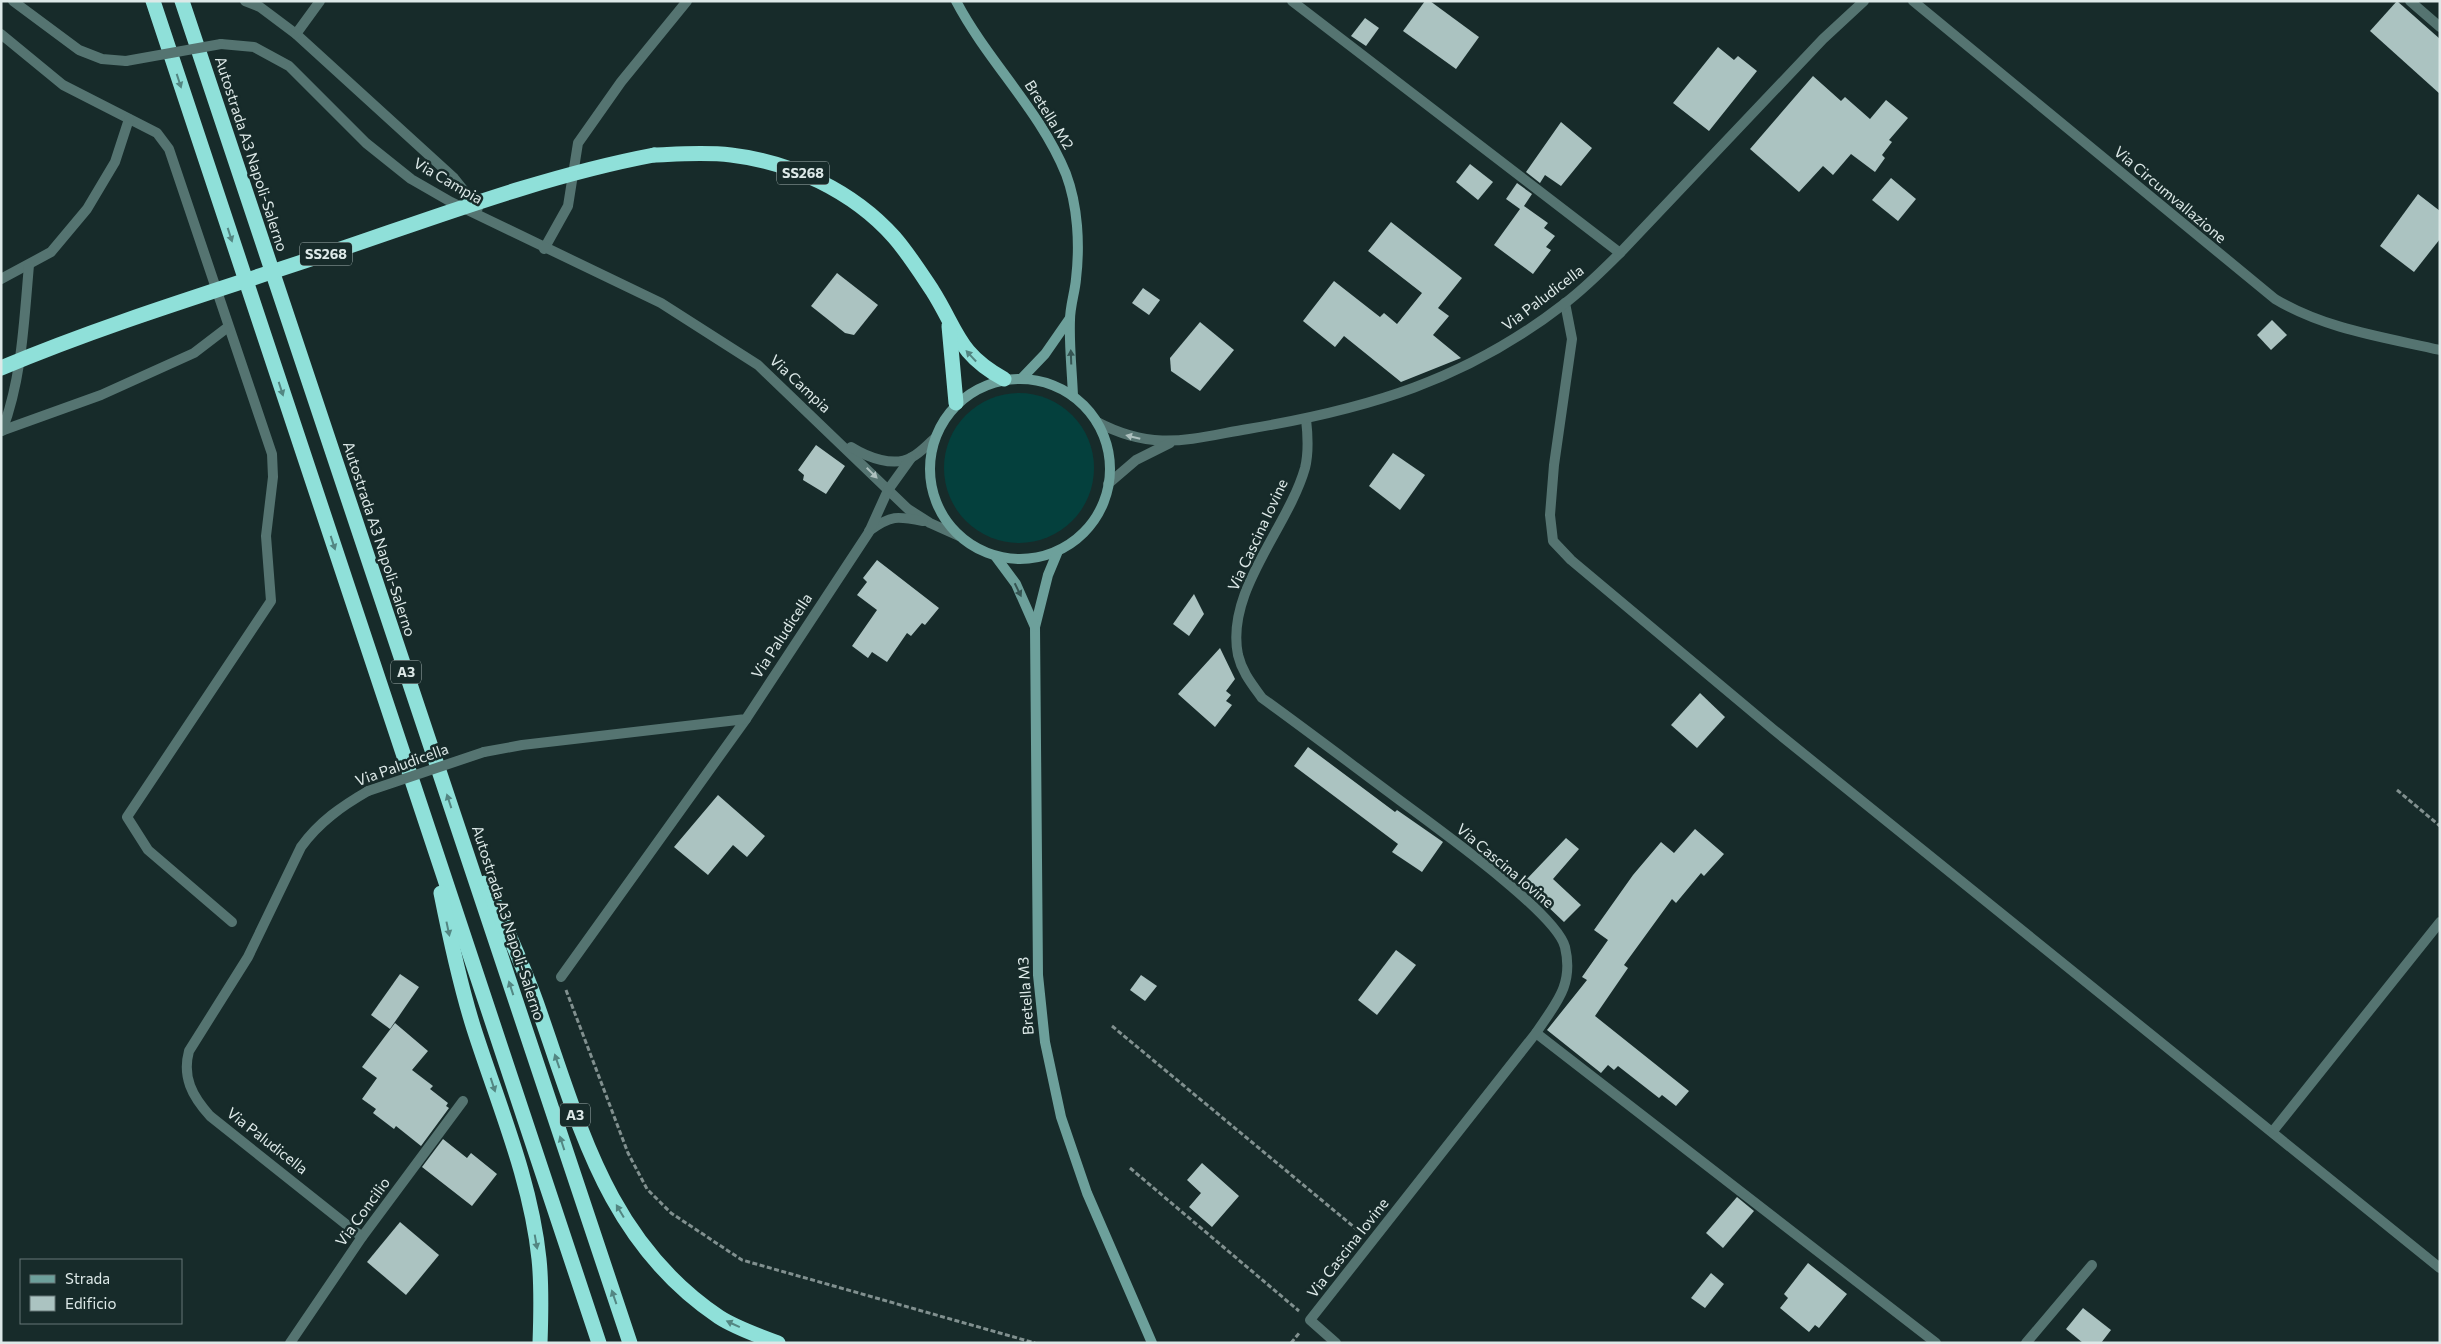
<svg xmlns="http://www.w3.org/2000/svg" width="2441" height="1344" font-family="Commissioner,sans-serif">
<rect width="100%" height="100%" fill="#172b2a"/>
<circle fill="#04403d" cx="1019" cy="468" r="75"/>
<g fill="#abc3c1">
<polygon points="1425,1 1430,1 1479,37 1456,69 1403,31"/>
<polygon points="2397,1 2440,39 2440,94 2370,31"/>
<polygon points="1365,18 1379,28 1366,46 1351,36"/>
<polygon points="1718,47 1734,60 1738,56 1757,71 1709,131 1673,103"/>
<polygon points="1813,76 1841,101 1845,97 1870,119 1886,100 1908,118 1889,140 1892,142 1882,155 1885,158 1875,172 1851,154 1833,175 1823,166 1799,192 1750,149"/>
<polygon points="1561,122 1592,148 1561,186 1545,175 1540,183 1526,172"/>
<polygon points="1470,164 1493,182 1478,200 1456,182"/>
<polygon points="1891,178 1916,199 1898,221 1872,200"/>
<polygon points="1517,183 1532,194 1524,206 1548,223 1544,228 1555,236 1546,247 1551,250 1533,274 1494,245 1520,209 1506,199"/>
<polygon points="2418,194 2440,211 2440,239 2414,272 2380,246"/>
<polygon points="1391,222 1462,278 1438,308 1449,316 1433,335 1461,358 1401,382 1344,336 1335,347 1303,321 1334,281 1380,317 1384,313 1397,324 1422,293 1368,251"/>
<polygon points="837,273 878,305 854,335 845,333 811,306"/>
<polygon points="1143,288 1160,300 1149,315 1132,303"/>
<polygon points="2272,320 2287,335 2271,350 2257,335"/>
<polygon points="1200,322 1234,350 1200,391 1171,371 1170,358"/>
<polygon points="816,445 845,466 826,494 803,480 804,475 798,470"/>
<polygon points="1393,453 1425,475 1400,510 1369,486"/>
<polygon points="877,560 939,608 925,625 922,623 911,636 907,633 887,662 872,652 868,658 852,646 877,610 857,595 867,582 863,578"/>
<polygon points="1194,594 1204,614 1189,636 1173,624"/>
<polygon points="1220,648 1235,679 1226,691 1231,695 1226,701 1232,705 1215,727 1178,694"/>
<polygon points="1700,693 1725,717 1697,748 1671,725"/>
<polygon points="1308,747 1395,812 1397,810 1443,842 1422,872 1392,852 1398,844 1294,766"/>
<polygon points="718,795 765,836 747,857 733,845 708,875 674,847"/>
<polygon points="1695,829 1724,854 1704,876 1701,873 1676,903 1672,899 1624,965 1628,968 1595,1016 1689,1091 1676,1106 1662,1095 1659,1098 1618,1066 1614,1070 1608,1065 1601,1073 1547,1030 1587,980 1582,977 1608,940 1594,930 1633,875 1661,842 1674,853"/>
<polygon points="1566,838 1579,849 1553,879 1581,905 1564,922 1523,883"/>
<polygon points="1396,950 1416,965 1377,1015 1358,1000"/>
<polygon points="400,974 419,987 390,1029 371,1015"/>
<polygon points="1141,975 1157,986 1145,1001 1130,990"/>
<polygon points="395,1023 428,1051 412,1070 433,1086 430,1089 448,1103 446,1106 449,1108 421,1146 396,1126 394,1129 373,1113 376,1109 362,1099 377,1078 362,1067"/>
<polygon points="443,1139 467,1158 471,1153 497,1174 472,1206 422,1167"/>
<polygon points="1202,1163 1239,1196 1212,1227 1189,1207 1201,1193 1187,1180"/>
<polygon points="1737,1197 1754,1211 1723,1248 1706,1233"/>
<polygon points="400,1222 439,1255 406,1295 367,1262"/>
<polygon points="1808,1263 1847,1294 1819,1328 1815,1325 1809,1332 1780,1308 1788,1298 1784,1294"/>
<polygon points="1711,1273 1724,1284 1705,1308 1691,1298"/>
<polygon points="2083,1308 2111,1330 2101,1343 2083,1343 2066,1329"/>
</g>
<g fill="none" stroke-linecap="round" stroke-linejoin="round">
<g stroke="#81908f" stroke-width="3" stroke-dasharray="5 2.5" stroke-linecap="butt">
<polyline points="2397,790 2440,826"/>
<polyline points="566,990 628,1153 647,1189 671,1213 742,1260 1035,1343"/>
<polyline points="1112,1026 1360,1232"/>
<polyline points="1130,1168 1299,1311"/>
<polyline points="1291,1343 1300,1332"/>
</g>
<g stroke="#557471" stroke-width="10">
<polyline points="245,1 260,7 296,34 454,178 478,208"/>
<polyline points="1292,1 1620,253"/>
<polyline points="2410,1 2440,27"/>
<polyline points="1,34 63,85 157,133 169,149 272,454 273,477 266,536 271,601 127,817 148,850 232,922"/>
<polyline points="296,34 320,1"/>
<polyline points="544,249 568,206 578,143 621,82 687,1"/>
<polyline points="1,279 51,252 87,209 115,162 129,119"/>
<polyline points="1565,303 1572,339 1554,465 1550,515 1553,541 1571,560 1774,730 2440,1268"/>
<polyline points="1,431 101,395 194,353 228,327"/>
<path d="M 2,431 C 22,379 24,321 29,265"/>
<polyline points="561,977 746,719"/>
<polyline points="1536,1033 1936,1343"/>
<polyline points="2273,1131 2440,922"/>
<polyline points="2026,1343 2092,1265"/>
</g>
<g stroke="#557471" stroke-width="10">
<polyline points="13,1 79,50 102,59 126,61"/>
<path d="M 1913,1 L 2275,299 C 2325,329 2383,337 2440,350"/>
<polyline points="221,44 254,47 289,66 366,143 411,179 451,202 661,303 758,365 908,509 930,523 959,536"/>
<path d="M 1306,419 C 1308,436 1309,452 1305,468 C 1288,528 1225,591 1238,655 C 1242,672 1252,684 1262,698 C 1305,729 1347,761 1390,793 C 1424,819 1556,911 1565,947 C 1574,985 1556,1003 1536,1033 L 1310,1320 L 1336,1343"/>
<path d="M 1097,422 C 1154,452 1189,439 1248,429 C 1368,409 1466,380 1564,304 C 1584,289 1602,271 1620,253 L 1823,39 L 1864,1"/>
<path d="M 851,447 C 867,457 894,468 912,457 C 920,453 927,445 934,439"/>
<polyline points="1108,484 1136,460 1170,443"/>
<path d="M 869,531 C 891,515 897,516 923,521"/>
<polyline points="484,752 522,745 746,719 869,532 888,490 911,458"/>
<path d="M 362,1237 L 210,1116 C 192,1096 182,1077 189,1051 L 248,957 L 301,847 C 319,822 342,806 368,791"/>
<polyline points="290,1343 362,1237 463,1101"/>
</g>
<g stroke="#6da09b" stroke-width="10">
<path d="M 956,1 C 988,62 1040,110 1066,174 C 1078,206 1080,245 1076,279 C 1075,292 1070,306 1070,320 C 1069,345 1072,371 1073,396"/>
<polyline points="1022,378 1045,354 1070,318"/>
<circle cx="1020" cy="469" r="90"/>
<polyline points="1058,551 1048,575 1035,627 1038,975 1045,1042 1061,1117 1087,1193 1152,1343"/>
<polyline points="996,557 1016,584 1035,627"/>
</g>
<g stroke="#8fe0d9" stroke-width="15">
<polyline points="153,1 599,1343"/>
<polyline points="182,1 630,1343"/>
<path d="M 654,155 C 680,154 705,152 731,155 C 791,162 853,191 894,237 C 908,253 920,272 932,290 C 958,331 957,353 1004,379"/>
<polyline points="949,326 956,403"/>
<path d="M 485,883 C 505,925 525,969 540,1013 C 581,1130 609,1243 719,1317 C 736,1328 759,1336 778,1343"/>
<path d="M 441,893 C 450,938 460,985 474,1029 C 498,1104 531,1180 539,1259 C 542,1287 541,1315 540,1343"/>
</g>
<g stroke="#557471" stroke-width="10">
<polyline points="126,61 221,44"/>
<polyline points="368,791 484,752"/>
</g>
<path stroke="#8fe0d9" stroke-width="15" d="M 1,368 C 108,323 219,290 329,253 C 436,217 543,176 654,155"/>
</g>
<defs><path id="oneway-solid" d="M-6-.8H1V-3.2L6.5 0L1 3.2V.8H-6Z" transform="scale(1.25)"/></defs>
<g fill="#538682">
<use href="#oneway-solid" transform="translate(179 81) rotate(72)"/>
<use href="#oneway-solid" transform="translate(230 235) rotate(72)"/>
<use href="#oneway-solid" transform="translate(971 356) rotate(-133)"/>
<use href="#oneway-solid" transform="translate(281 389) rotate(72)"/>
<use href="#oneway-solid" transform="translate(333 543) rotate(72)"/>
<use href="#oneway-solid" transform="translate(449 801) rotate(-108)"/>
<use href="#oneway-solid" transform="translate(448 929) rotate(78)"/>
<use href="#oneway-solid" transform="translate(511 988) rotate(-108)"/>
<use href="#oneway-solid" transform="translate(557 1061) rotate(-109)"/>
<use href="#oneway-solid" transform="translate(493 1085) rotate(72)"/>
<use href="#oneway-solid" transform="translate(562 1143) rotate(-108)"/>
<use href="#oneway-solid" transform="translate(620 1211) rotate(-121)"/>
<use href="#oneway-solid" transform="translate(536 1242) rotate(80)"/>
<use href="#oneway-solid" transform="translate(614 1297) rotate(-109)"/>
<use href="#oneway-solid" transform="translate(733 1324) rotate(-155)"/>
</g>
<g fill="#355452">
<use href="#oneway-solid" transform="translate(1071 357) rotate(-92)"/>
<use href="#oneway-solid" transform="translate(1018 590) rotate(64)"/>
</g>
<g fill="#adc0be">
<use href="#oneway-solid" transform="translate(1133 437) rotate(-166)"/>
<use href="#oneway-solid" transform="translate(872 473) rotate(45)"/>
</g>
<g text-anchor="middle" stroke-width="5" stroke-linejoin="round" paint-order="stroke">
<g fill="#172b2a" stroke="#a2b0af" stroke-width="1">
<rect x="777" y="161.5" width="52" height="23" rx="4"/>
<rect x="300" y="242.5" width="52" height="23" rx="4"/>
<rect x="391" y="660.5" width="30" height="23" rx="4"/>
<rect x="560" y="1103.5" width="30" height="23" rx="4"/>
</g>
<g font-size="14" font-weight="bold" fill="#dde9e8">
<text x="803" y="178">SS268</text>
<text x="326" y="259">SS268</text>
<text x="406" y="677">A3</text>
<text x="575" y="1120">A3</text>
</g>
<g font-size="15" fill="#dde9e8" stroke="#172b2a">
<text transform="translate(1049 115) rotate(58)" y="5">Bretella M2</text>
<text transform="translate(251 154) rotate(72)" y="5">Autostrada A3 Napoli-Salerno</text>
<text transform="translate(448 181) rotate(30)" y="5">Via Campia</text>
<text transform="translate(2170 195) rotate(40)" y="5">Via Circumvallazione</text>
<text transform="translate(1543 298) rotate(-37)" y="5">Via Paludicella</text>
<text transform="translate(800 384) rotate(43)" y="5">Via Campia</text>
<text transform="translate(1258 535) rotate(-65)" y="5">Via Cascina Iovine</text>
<text transform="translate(379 539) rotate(72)" y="5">Autostrada A3 Napoli-Salerno</text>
<text transform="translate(782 636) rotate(-57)" y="5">Via Paludicella</text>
<text transform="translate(402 765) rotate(-20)" y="5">Via Paludicella</text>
<text transform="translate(1505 866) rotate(40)" y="5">Via Cascina Iovine</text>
<text transform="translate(508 923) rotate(72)" y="5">Autostrada A3 Napoli-Salerno</text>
<text transform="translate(1026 996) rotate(-94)" y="5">Bretella M3</text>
<text transform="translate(267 1141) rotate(38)" y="5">Via Paludicella</text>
<text transform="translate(363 1212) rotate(-54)" y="5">Via Concilio</text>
<text transform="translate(1348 1248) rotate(-52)" y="5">Via Cascina Iovine</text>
</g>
</g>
<rect width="2441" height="1344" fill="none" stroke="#dde9e8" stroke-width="5"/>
<rect x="20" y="1259" width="162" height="65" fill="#172b2a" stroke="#667776"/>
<rect x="30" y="1275" width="25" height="8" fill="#6da09b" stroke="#667776"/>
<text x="65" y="1284" font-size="15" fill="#dde9e8">Strada</text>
<rect x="30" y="1296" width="25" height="15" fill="#abc3c1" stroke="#667776"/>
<text x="65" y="1309" font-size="15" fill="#dde9e8">Edificio</text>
</svg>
